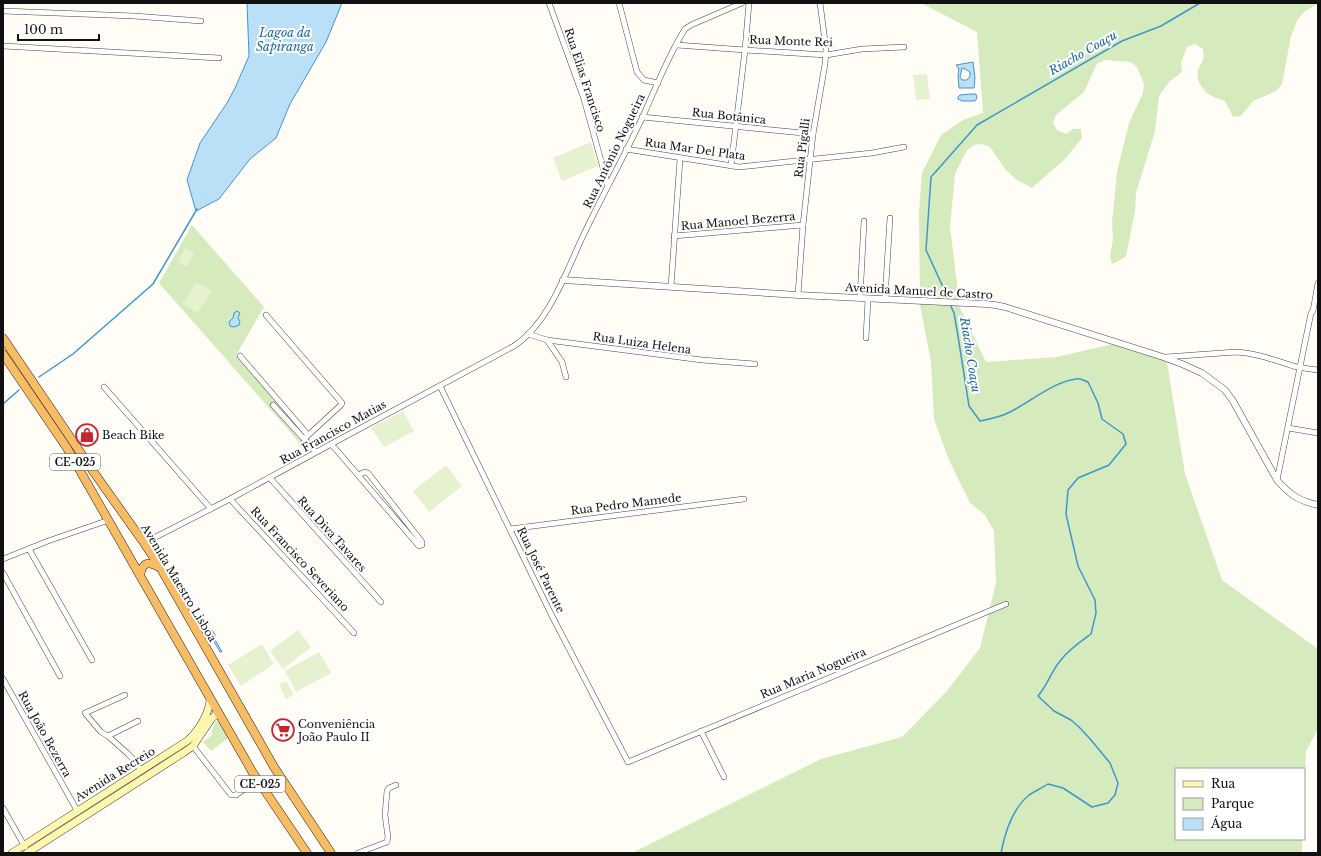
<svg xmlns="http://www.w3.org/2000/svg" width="1321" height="856" font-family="'Libre Baskerville',serif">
<rect width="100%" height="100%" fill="#fffdf5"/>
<g fill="#d5ebbd">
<path d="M 921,3 L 1318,3 L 1304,12 L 1298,19 L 1291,36 L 1282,84 L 1276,91 L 1253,101 L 1241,116 L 1233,117 L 1225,101 C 1220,99 1215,98 1210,95 C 1203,91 1195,79 1198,70 C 1202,60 1205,62 1203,49 L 1195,44 L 1187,47 L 1181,63 L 1182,72 L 1169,82 L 1159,96 L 1155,131 L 1136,193 L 1135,211 L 1126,256 L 1119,261 L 1112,264 L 1110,256 L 1113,239 L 1112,222 L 1117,172 L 1129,123 L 1143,93 L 1144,84 L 1137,67 L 1131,62 L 1105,60 L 1097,64 L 1084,92 L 1056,115 L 1053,123 L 1057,130 L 1066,134 L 1073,129 L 1081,129 L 1082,138 L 1065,159 L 1032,188 L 1017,180 L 1005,169 L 990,147 L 982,144 L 974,145 L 967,150 L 955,174 L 950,227 L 960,308 L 986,362 L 1057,357 L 1112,344 L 1148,355 L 1167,362 L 1185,474 L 1222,580 L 1318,649 L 1318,729 L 1306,751 L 1304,793 L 1304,769 L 1176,769 L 1176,839 L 1302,839 L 1302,853 L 632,853 L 821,759 L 902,737 L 947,691 L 980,648 L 996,583 L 994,531 L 985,515 L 970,503 L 949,460 L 934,419 L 931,362 L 920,305 L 919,212 L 922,173 L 941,135 L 963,120 L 983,113 L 977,32 Z"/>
<polygon points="192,225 264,307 236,355 314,444 305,449 159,283"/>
<polygon points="216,721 220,722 228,738 211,751 203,742 212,735 212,730"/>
</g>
<g fill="#e6f2cf">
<polygon points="927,74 930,99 916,100 913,75"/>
<polygon points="591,142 598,166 562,181 553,158"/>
<polygon points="185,248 194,253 187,267 178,262"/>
<polygon points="196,282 211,291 198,313 183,304"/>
<polygon points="403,411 414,431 384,447 371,428"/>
<polygon points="446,465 462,486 429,512 413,491"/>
<polygon points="298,630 311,647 283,669 270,651"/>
<polygon points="262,644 274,664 241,686 228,665"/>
<polygon points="319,652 331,673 296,692 285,671"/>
<polygon points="286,681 294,694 286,699 279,685"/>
</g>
<g fill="#b9e0f7" stroke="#3f96cf" fill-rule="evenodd">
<polygon points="247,3 342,3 326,42 290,104 276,138 250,159 219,199 196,211 187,180 200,143 227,103 235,88 249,56"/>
<path d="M 973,62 L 975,78 L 974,88 L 959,88 L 958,75 L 959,69 L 956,65 ZM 962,68 L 965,69 L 970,72 L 970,76 L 967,80 L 962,80 L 960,77 Z"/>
<polygon points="971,94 976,94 977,98 975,101 962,101 958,99 958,97 960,95"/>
<polygon points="237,311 240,313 238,318 240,322 239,325 234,327 230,326 229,322 233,318 234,313"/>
<polygon points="212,630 216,636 214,638 222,652 220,652 212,638 207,634 208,632"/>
</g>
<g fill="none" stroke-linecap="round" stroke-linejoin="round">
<g stroke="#3f96cf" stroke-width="1.5">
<polyline points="949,300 926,250 931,177 977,125 1122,41 1161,26 1200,3"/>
<path d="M 950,304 L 954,313 L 958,336 L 969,406 L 980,421 C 990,419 1001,417 1010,412 C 1030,402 1053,382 1076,379 C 1080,378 1085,381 1088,382 L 1098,403 L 1102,419 L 1123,434 L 1126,444 L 1109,465 L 1078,478 L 1068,490 L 1066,514 L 1078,566 L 1095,600 L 1096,613 L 1091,634 C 1080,642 1068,650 1060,661 C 1051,672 1047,686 1038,696 L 1054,711 L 1071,720 L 1079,727 L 1091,740 L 1110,763 L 1118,783 L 1115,795 L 1108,803 L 1092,807 L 1063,788 L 1048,784 C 1042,788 1035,791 1029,795 C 1012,809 1005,832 1001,853"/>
<polyline points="39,377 73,354 153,284 197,209"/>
<polyline points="3,404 19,390"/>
</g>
<g stroke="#444" stroke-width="6">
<g id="minor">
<polyline points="549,3 584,99 608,186"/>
<polyline points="619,3 637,72 644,80 658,83"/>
<polyline points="3,11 134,16 201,21"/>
<polyline points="677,45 745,50 826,55 862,49 904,47"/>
<polyline points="3,46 219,58"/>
<polyline points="642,117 813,134"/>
<polyline points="626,149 739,167 872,153 904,147"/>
<polyline points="731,166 745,50 749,3"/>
<polyline points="674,236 803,225"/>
<polyline points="671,287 680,159"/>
<polyline points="798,295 803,225 813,134 825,64 826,49 820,3"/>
<polyline points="860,298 864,221"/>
<polyline points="885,299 890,218"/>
<polyline points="266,315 342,403 341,405 304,439"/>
<polyline points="528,334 547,340 702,360 755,364"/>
<polyline points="866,338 868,299"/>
<polyline points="547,340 562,362 566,377"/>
<polyline points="240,356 308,435"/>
<path d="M 1166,357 L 1236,352 C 1256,353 1274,360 1293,366 C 1301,368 1310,369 1318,370"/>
<polyline points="440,386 552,616 628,762 1006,604"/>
<polyline points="104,387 211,509"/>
<polyline points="273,405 316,452"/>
<polyline points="1288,428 1318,433"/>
<polyline points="331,444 339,453 419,546 422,545 422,542 368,473 365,472 358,475"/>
<polyline points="270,478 381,602"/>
<polyline points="1277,480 1311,313 1313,311 1318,283"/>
<polyline points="230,499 354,633"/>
<polyline points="510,529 744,499"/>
<path d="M 144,543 L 230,499 L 346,436 L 514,346 C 549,323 566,272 583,236 C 602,196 624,157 643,116 C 656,87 668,56 685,29 L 691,25 L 742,3"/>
<polyline points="29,549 92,660"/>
<polyline points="3,559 48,541 109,520"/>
<polyline points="3,573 60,676"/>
<polyline points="3,679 78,812"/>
<polyline points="125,695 85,713 101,732 108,736 127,753 134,760 141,771"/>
<polyline points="701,731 724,777"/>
<polyline points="108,736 138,721"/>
<polyline points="193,746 231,795 236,795 257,780"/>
<polyline points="3,808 25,847"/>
<polyline points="358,853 387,842 388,837 385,815 387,791 389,788 396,785"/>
</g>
</g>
<g stroke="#444" stroke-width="7">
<path id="tertiary" d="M 563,280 L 798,295 L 986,304 L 995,305 L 1005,307 L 1163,357 L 1182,364 L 1202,373 L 1225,390 L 1233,401 L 1277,480 C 1290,495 1299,501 1318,505"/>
</g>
<g stroke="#333" stroke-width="8">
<g id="secondary">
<path d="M 12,853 L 187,741 C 198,732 210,713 210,698"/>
<polyline points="27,853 183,753 193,746 212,718 218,713"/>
</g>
</g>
<g stroke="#222" stroke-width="9">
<g id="trunk">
<polyline points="3,338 95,474 144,543 160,567 274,767 331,853"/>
<polyline points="3,354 67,448 253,773 307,853"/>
<path d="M 140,575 C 143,562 148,561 159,567"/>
</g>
</g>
<use href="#minor" stroke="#fff" stroke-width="5"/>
<use href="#tertiary" stroke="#fff" stroke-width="6"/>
<use href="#secondary" stroke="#fff6b0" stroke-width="7"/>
<use href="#trunk" stroke="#f7bc64" stroke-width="8"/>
</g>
<defs>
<g id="shop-ring" transform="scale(1.15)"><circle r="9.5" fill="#fff" stroke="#c4262e" stroke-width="1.5"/><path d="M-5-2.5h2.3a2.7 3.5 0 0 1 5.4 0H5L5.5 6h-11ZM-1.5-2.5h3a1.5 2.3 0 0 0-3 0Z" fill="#c4262e"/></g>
<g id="supermarket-ring" transform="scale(1.15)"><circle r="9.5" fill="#fff" stroke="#c4262e" stroke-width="1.5"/><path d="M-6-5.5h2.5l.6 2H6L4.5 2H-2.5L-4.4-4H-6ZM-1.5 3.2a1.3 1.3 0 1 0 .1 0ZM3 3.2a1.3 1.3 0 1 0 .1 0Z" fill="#c4262e"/></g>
</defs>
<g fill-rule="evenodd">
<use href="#shop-ring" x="87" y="435"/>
<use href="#supermarket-ring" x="283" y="730"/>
</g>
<g text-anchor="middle" stroke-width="4" stroke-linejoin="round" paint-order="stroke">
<g fill="#fff" stroke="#585858" stroke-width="1">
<rect x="50" y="454" width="50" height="16" rx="3"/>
<rect x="235" y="776" width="50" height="16" rx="3"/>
</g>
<g font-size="10" font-weight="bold" fill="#111">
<text x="75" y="466">CE-025</text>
<text x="260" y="788">CE-025</text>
</g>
<g font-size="11" fill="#111" stroke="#fff">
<text transform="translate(791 41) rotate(2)" y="4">Rua Monte Rei</text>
<text transform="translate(585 80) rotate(72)" y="4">Rua Elias Francisco</text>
<text transform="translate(729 116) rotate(6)" y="4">Rua Botânica</text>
<text transform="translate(802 148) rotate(-83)" y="4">Rua Pigalli</text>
<text transform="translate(695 149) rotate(8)" y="4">Rua Mar Del Plata</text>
<text transform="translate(614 151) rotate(-64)" y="4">Rua Antônio Nogueira</text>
<text transform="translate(738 221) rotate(-5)" y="4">Rua Manoel Bezerra</text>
<text transform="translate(919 291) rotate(3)" y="4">Avenida Manuel de Castro</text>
<text transform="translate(642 343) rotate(8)" y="4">Rua Luiza Helena</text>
<text transform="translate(333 432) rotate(-29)" y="4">Rua Francisco Matias</text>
<text transform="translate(626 504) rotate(-7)" y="4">Rua Pedro Mamede</text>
<text transform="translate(332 534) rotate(48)" y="4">Rua Diva Tavares</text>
<text transform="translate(300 559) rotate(47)" y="4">Rua Francisco Severiano</text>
<text transform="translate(541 570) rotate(64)" y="4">Rua José Parente</text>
<text transform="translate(179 583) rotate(59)" y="4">Avenida Maestro Lisboa</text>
<text transform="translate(813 673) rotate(-23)" y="4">Rua Maria Nogueira</text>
<text transform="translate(45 734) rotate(61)" y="4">Rua João Bezerra</text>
<text transform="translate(115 774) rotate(-32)" y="4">Avenida Recreio</text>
</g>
<g font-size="11" fill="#111" stroke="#fff" text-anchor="start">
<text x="102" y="439">Beach Bike</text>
<text x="298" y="728">Conveniência<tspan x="298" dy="13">João Paulo II</tspan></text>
</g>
<g font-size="12" font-style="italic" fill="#1768a6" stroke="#fff">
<text x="285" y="37">Lagoa da<tspan x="285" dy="14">Sapiranga</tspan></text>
<text transform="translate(1083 53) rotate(-30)" y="4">Riacho Coaçu</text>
<text transform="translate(970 355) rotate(81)" y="4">Riacho Coaçu</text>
</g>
</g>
<rect width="1321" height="856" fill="none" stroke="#111111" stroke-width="8"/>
<rect x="1175" y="768" width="130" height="72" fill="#ffffff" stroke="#a0a0a0"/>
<rect x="1183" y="781" width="20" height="6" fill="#fff6b0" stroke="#a0a0a0"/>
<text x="1211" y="788" font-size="12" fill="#111111">Rua</text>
<rect x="1183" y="798" width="20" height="12" fill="#d5ebbd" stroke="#a0a0a0"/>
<text x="1211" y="808" font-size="12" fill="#111111">Parque</text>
<rect x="1183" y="818" width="20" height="12" fill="#b9e0f7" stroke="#a0a0a0"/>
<text x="1211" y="828" font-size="12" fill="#111111">Água</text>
<path d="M18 34v6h81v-6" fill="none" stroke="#111111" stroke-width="2"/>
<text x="24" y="34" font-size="12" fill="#111111" stroke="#ffffff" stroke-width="3" paint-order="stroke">100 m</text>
</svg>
